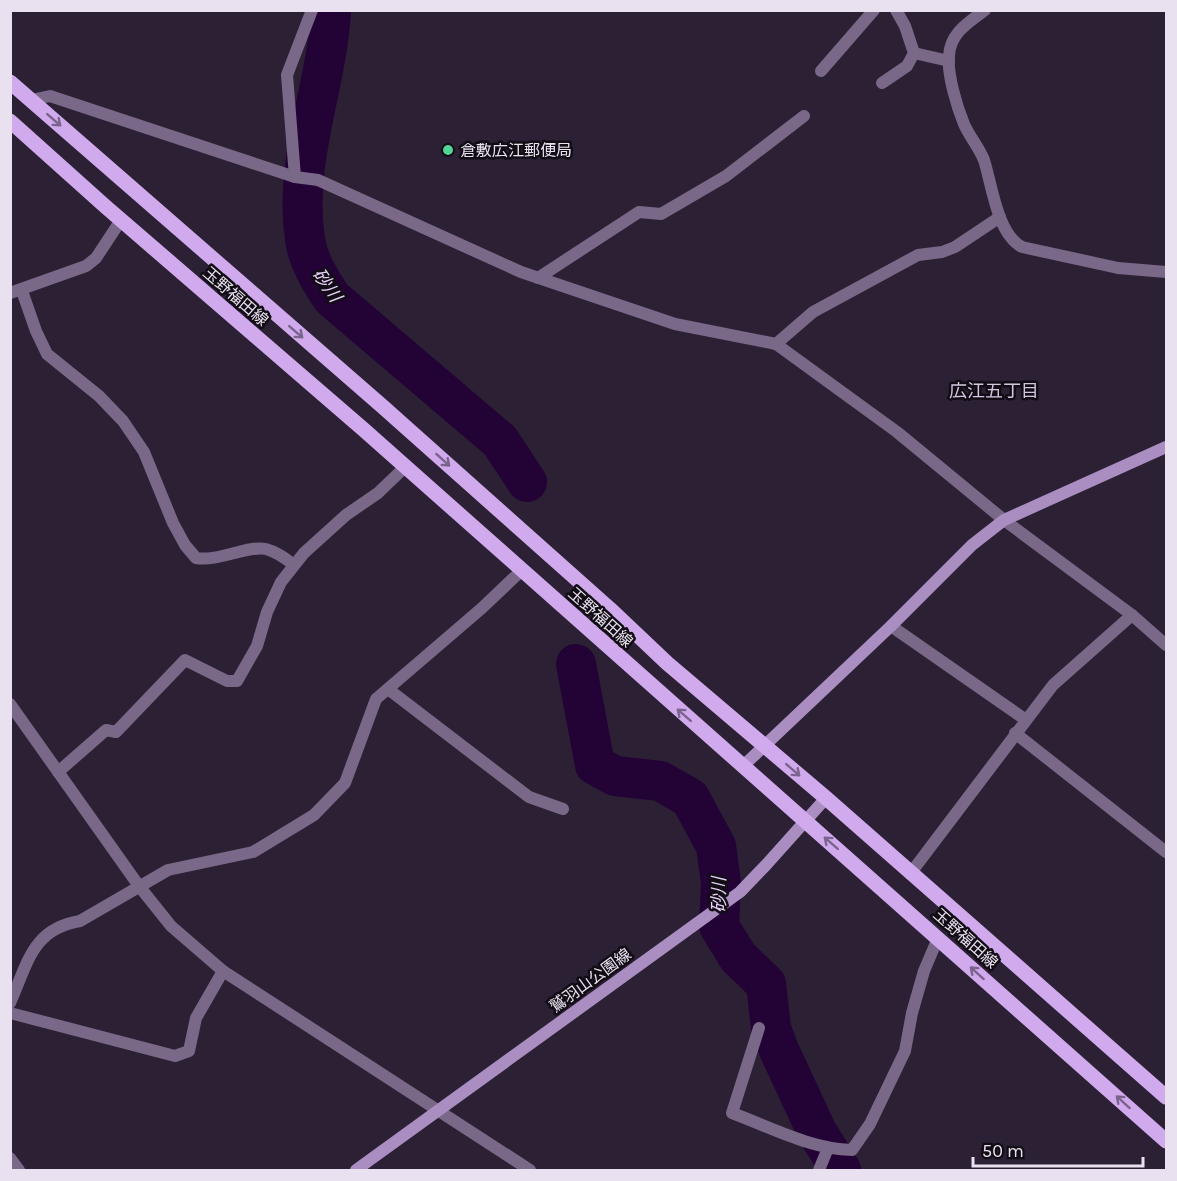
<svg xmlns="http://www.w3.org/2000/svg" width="1177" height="1181" font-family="Karla,'Noto Sans JP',sans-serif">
<rect width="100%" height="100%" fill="#2c2035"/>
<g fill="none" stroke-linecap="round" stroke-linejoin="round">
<g stroke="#230235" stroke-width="40">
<path d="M 331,10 C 327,87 293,161 305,239 C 308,261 320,280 332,298 L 500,441 L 527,482"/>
<polyline points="576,664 595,765 615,776 660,781 690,798 716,846 721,883 719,926 738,957 766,984 771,1028 779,1050 817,1132 841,1170"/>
</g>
<g stroke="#7a6888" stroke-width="12">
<path d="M 985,10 C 968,23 950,33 949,56 C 947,74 957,107 964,124 C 969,136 979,147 984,160 C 992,185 997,234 1022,247 L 1118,268 L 1166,272"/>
<polyline points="914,53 949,61"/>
<polyline points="821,71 874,10"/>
<polyline points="882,83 907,66 914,53 905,26 896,10"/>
<polyline points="31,100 50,96 295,177 318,180 521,272 675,324 776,344 897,432 1004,520 1132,615 1166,645"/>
<polyline points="295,177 287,75 312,10"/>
<polyline points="538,278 639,212 661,214 726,176 804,116"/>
<path d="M 22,291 L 36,331 L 47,354 L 99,396 L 123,421 L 144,452 L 173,523 L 185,545 L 196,558 C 218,562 248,545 266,549 C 277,552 285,558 294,565"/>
<polyline points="10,293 86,266 96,258 121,220"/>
<polyline points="776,344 813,312 918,255 942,252 955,247 1000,217"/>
<polyline points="891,626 1026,720"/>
<polyline points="388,689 529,797 563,809"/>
<polyline points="10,704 139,886 171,926 223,971 530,1170"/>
<polyline points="1015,733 1166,852"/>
<polyline points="58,772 106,730 116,732 185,660 227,681 237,681 257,646 267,612 281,582 304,553 346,515 378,493 405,467"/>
<polyline points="910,874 1053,685 1132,615"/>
<path d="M 10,1003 C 28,963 32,929 80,921 L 168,870 L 253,852 L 314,815 L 345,783 L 376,699 L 482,608 L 522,570"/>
<polyline points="10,1013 175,1056 189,1051 196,1018 223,971"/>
<path d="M 759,1028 L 732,1113 C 770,1127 810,1149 852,1150 L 870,1124 L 905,1051 L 912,1013 L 924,971 L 938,938"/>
<polyline points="10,1158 19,1170"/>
<polyline points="819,1170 828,1148"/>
</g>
<g stroke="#aa8dc1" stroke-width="12">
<polyline points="743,766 891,626 972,545 1004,520 1166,447"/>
<polyline points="356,1170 740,892 766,865 826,798"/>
</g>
<g stroke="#d0aaed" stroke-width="15">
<polyline points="10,82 382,406 610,609 667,663 826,798 1166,1097"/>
<polyline points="10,121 106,207 363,429 1166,1141"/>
</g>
</g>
<defs><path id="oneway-shaft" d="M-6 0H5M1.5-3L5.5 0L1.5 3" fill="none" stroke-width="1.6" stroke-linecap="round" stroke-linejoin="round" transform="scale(1.5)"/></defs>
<g stroke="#7a638c">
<use href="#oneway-shaft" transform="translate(54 120) rotate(41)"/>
<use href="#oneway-shaft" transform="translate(296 332) rotate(41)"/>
<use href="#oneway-shaft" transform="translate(443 460) rotate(42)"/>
<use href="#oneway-shaft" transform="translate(684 715) rotate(-139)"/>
<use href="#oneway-shaft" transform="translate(793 770) rotate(41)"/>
<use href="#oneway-shaft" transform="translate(831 843) rotate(-139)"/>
<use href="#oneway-shaft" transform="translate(977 973) rotate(-138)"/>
<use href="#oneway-shaft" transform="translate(1123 1102) rotate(-138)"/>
</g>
<circle fill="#52d397" stroke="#120d15" stroke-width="2" cx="448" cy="150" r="6"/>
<g text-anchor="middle" stroke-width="5" stroke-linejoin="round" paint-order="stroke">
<g font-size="16" fill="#e9e1ef" stroke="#120d15" text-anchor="start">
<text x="460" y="156">倉敷広江郵便局</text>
</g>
<g font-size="16" fill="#e9e1ef" stroke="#120d15">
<text transform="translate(236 296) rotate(41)" y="6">玉野福田線</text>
<text transform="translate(601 617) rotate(42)" y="6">玉野福田線</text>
<text transform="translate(966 938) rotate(42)" y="6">玉野福田線</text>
<text transform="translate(590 980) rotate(-36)" y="6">鷲羽山公園線</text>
</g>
<g font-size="18" font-style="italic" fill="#e7d1f9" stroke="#120d15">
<text transform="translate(327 285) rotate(55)" y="6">砂川</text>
<text transform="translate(719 895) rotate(-90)" y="6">砂川</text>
</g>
<g font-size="18" fill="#d3c4df" stroke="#120d15">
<text x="994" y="397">広江五丁目</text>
</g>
</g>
<rect width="1177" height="1181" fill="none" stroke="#e9e1ef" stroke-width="24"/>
<path d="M973 1157v9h170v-9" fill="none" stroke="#e9e1ef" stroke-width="3"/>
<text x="982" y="1157" font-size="18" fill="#e9e1ef" stroke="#120d15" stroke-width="4.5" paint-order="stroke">50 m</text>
</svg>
